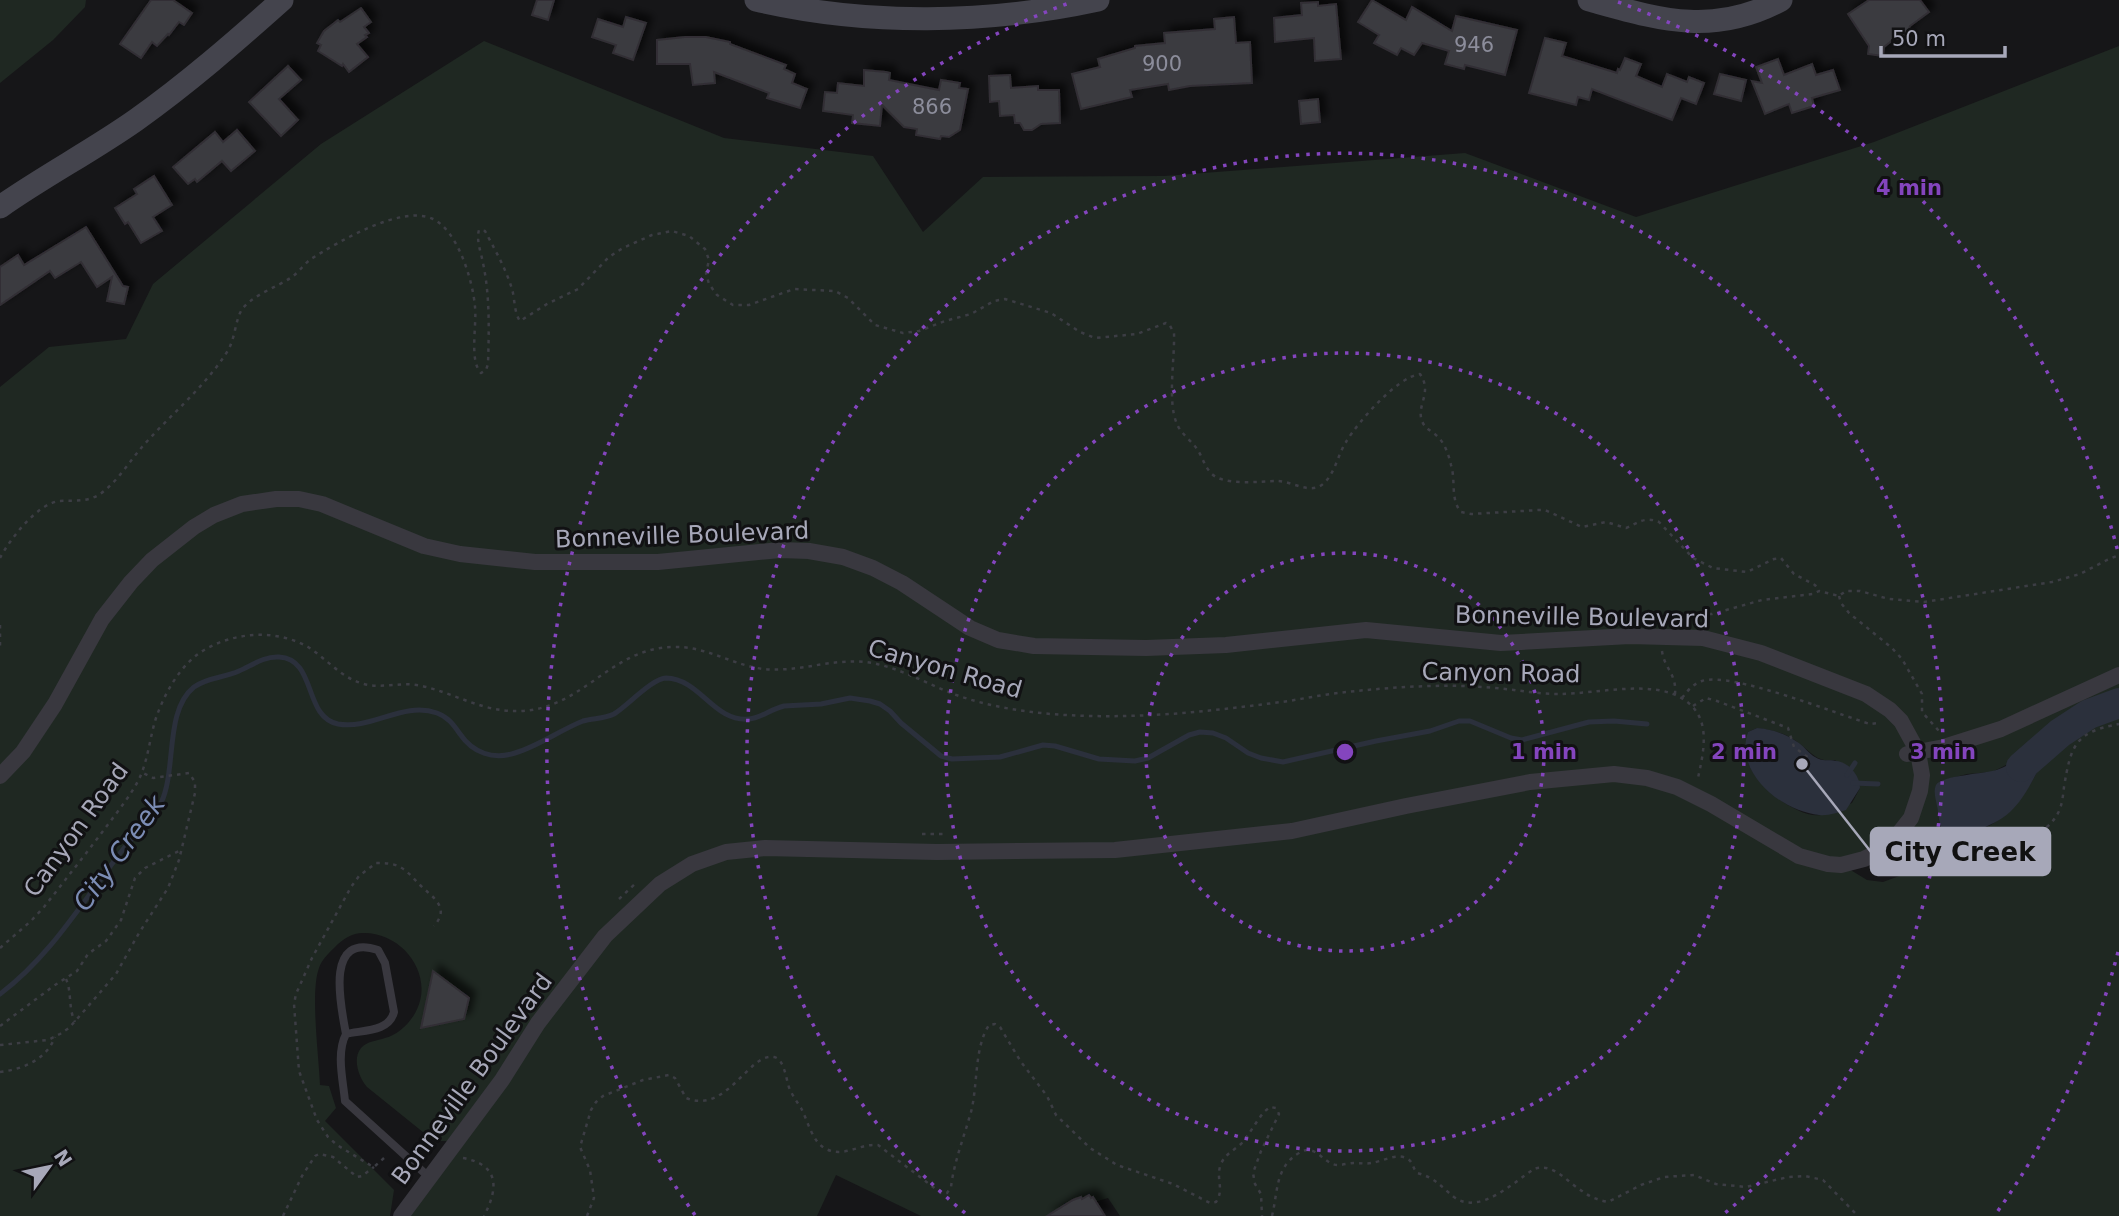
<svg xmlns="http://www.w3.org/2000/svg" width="2119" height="1216" font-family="'DejaVu Sans',sans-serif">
<defs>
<filter id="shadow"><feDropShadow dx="6" dy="-6" stdDeviation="3.5" flood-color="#0009"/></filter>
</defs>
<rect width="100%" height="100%" fill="#161618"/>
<g fill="#1f2822" fill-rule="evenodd">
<polygon points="0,0 86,0 85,7 53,40 0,83"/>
<path d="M 484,41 L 724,138 L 873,156 L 923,232 L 983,177 L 1164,176 L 1465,153 L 1636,217 L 1874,142 L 2119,46 L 2119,1216 L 1120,1216 L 1108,1198 L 1046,1216 L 921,1216 L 836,1175 L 817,1216 L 401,1216 L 455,1141 L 434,1141 L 367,1087 C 359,1078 352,1059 361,1048 C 367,1041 377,1041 385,1038 C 397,1035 407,1026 414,1015 C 437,978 404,932 363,933 C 352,933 343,939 335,947 C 329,953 322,959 319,968 C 310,992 319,1057 320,1085 L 329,1086 L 336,1108 L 325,1121 L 394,1190 L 390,1216 L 0,1216 L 0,387 L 49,347 L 126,339 L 153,284 L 321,144 ZM 1757,728 C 1773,730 1788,734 1800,744 C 1812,753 1818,763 1835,760 L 1860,788 L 1852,803 C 1842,807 1831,814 1821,815 C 1799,819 1760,788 1751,769 C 1745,756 1746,746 1748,732 ZM 2052,742 C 2028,792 2014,823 1956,839 L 1940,829 L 1937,803 L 1940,781 L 1967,774 L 1992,772 ZM 1907,825 C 1926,839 1933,844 1935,869 L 1913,875 L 1902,875 L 1883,882 L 1867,880 L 1849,869 Z"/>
</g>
<g fill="#2b303c">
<path d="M 1757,728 C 1772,729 1786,734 1799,743 C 1805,747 1809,754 1815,757 C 1822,762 1829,759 1836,761 C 1849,762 1860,776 1860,788 L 1846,810 C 1837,813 1828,816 1819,815 C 1781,811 1734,773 1748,732 Z"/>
<path d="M 2052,741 C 2042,762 2027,797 2010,812 C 2000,821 1989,825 1977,831 C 1966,836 1957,840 1945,837 C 1939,827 1939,818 1937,806 C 1936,799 1933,792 1936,785 C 1941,775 1988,774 1999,769 C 2021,761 2024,746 2052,741 Z"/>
</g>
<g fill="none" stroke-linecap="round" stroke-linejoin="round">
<g stroke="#2b303c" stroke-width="5">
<polyline points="1847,775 1855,763"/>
<polyline points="1853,783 1878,784"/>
<path d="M 0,994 C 50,957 83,901 121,852 C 133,836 151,821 161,803 C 177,770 164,711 194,687 C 208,677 224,678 239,671 C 251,666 264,656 279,657 C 317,659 303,717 338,724 C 372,730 403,701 437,713 C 448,717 453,724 460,734 C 473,753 493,760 515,753 C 539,746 560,730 583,721 C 593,718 604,719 614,714 C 627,706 653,678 666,678 C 701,679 713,722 749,719 C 761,718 771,709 784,706 L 821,704 L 850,698 L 870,701 L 880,704 L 890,711 L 901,723 L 941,756 L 952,759 L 1000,757 L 1043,745 L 1055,746 L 1099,759 L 1135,761 L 1148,758 L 1189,735 L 1200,732 L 1213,733 L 1226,738 L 1248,753 L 1261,758 L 1283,762 L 1376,741 L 1430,731 L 1459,721 L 1470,721 L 1511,738 L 1522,740 L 1589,722 L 1614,721 L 1647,724"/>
</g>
<polyline stroke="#2b303c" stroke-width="30" points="2021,767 2060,733 2089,714 2119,703"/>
</g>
<g fill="#3b3b40" stroke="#312f34" stroke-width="2" filter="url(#shadow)">
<polygon points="151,0 173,0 192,13 184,25 179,22 169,35 168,34 157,46 152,42 141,58 120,44"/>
<polygon points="537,0 554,0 548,20 532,15"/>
<polygon points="1372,0 1406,20 1412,7 1452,31 1456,16 1517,30 1505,75 1465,65 1464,69 1445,64 1449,51 1422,43 1414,55 1401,48 1397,55 1374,43 1379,35 1358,22"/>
<polygon points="1869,0 1920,0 1929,12 1910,26 1908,32 1899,39 1894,39 1884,47 1883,56 1868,54 1869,46 1848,14"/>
<polygon points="1318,2 1318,6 1336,4 1341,59 1315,61 1314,38 1275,42 1274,18 1302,15 1301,3"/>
<polygon points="361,8 371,22 364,27 369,33 365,35 367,37 357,44 368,57 349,72 343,64 342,66 318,51 321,45 317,43 324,31 338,20 340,22"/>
<polygon points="626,17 646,23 633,60 613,53 616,45 592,37 598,19 623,27"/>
<polygon points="1234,17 1236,43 1250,42 1252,83 1190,86 1169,90 1168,84 1130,90 1132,97 1081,109 1072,74 1100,67 1098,59 1135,48 1135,46 1165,43 1164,33 1215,29 1214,19"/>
<polygon points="685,37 706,37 730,42 730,44 786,65 784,69 795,74 792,83 807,89 800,108 767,98 769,93 714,72 715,83 693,85 690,64 657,64 657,40"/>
<polygon points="1545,38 1566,43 1562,56 1617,73 1618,69 1620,70 1625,58 1641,64 1636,76 1662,87 1667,74 1687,82 1689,77 1704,83 1696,104 1681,98 1672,120 1592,89 1589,100 1578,97 1576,105 1529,93"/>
<polygon points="1778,59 1784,75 1812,64 1816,75 1833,70 1840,90 1812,98 1814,106 1792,113 1789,104 1765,114 1752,81 1762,83 1756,67"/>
<polygon points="288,66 301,80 279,99 298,120 281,136 249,102"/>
<polygon points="864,70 886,72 890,73 889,80 939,90 941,80 960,83 959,88 968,89 960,130 949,137 941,136 940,139 916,135 917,129 904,127 882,105 880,126 852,123 853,115 823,111 825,92 837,93 838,83 864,86"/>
<polygon points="1720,74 1746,80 1741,101 1714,94"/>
<polygon points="1010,75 1011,88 1038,86 1038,90 1059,90 1060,123 1041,124 1032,130 1024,130 1020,123 1015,123 1014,115 1000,116 999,101 990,102 989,76"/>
<polygon points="1318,99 1320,122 1301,124 1299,101"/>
<polygon points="237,130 255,151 231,171 222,161 197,182 195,179 188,184 173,167 215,132 223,142"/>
<polygon points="154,176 172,205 153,217 162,231 141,243 128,222 125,224 115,208 137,194 134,189"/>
<polygon points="86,227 123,286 128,287 124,304 107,301 112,277 97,287 81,262 55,278 50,271 0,305 0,267 18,255 24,265"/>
<polygon points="433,971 469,998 464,1019 421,1028"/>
<polygon points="1089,1195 1091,1198 1093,1197 1105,1216 1047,1216 1073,1200 1081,1197 1082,1199"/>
</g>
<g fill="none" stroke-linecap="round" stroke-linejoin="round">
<g stroke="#3c3d44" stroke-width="2.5" stroke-dasharray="3.5 5" stroke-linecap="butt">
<path d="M 0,558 C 10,539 37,504 59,501 C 76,500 90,503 104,491 C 119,479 130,461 142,447 C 170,415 204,388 227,352 C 236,338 235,318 243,308 C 255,294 277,287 292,277 C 299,272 304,264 311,259 C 338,242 402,204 433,219 C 458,231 473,281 475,307 C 477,325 469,361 481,373 L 486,370 L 488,364 C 489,330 490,296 483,263 C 481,252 476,240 479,230 L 485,231 C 495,250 506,269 512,289 C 515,299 514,313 520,321 L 547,304 L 578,289 L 609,257 L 623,248 L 652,235 L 672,231 L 689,236 L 705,249 L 709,260 L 706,273 L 709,284 L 717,295 L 733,305 L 749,305 L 794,289 L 835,291 L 848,298 L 875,325 L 903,333 L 919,331 L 945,321 L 971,314 L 994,301 L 1005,299 L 1051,313 L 1080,332 L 1095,338 L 1137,334 L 1166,323 L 1169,324 L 1174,333 C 1175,358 1167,402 1177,424 C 1181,434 1191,440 1197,449 C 1202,456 1204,465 1210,472 C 1222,487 1260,481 1277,481 C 1292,481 1310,495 1323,484 C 1335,474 1338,454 1346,442 C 1358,422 1397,377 1420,374 C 1433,393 1416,405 1422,421 C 1425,429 1432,431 1437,436 C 1445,443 1449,456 1451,465 C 1456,481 1450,499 1461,512 L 1471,514 L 1539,510 L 1545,510 L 1582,527 L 1606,522 L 1626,528 C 1638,523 1645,516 1659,522 L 1693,558 L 1713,568 L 1747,572 L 1774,559 L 1781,558 L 1794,574 L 1815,585 L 1819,591"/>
<polyline points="1839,596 1841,603 1849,613 1892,648 1902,659 1922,694 1922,712 1939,731"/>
<polyline points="1677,620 1685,614 1712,614 1762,600 1813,594 1819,591 1839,596 1846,591 1860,591 1889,599 1924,602 2052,582 2080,574 2107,560 2119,555"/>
<polyline points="0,625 0,650"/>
<path d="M 1662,651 C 1664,668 1677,674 1675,694"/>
<path d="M 1682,698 C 1688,690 1693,684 1702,681 C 1730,671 1837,714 1870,724 L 1878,723"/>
<polyline points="1693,706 1706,698 1717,701 1788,728 1794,747 1809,758"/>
<polyline points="922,834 943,834"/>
<path d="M 1892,859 C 1919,873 1994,848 2024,841 C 2038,834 2051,827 2058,813 C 2062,806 2063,796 2064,787 C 2071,745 2075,732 2119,724"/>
<polyline points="619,899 637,882"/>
<path d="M 0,948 L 31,921 L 44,907 C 66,879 88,851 109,823 C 119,810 129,797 137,783 C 148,763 149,740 156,718 C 164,695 178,669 198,654 C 229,632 275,628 308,647 C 327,659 341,678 364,684 C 383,689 402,681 422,686 C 444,691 464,701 486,707 C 576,730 600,648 673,647 C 704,646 727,662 757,668 C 796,675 833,656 872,663 C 904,669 932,687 962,697 C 1014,714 1072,717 1125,716 C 1180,715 1235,708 1289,701 C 1311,697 1334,693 1356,691 C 1397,687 1441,684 1482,687 C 1508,688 1533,694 1559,694 C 1595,694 1653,679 1683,699 C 1712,717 1704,750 1698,778"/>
<path d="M 66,979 C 72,992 68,1008 75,1022"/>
<polyline points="0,1026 55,985 77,971 88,954 106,941 121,920 135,878 145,868 181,850"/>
<polyline points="0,1045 48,1040 60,1034 69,1028 84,1011 116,974 139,933 168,888 179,860 195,793 195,782 189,773 153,778 143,773"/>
<path d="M 0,1072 C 23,1069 46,1060 55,1037"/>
<path d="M 384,1158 L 374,1167 L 370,1165 L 337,1145 L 328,1137 L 317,1120 L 299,1071 L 294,1004 L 296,994 L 312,958 L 351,887 L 359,876 L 376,863 C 384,863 391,863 398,866 C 407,870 413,878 420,885 C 432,897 451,907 434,926"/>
<path d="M 463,1158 C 499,1165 499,1187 484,1216"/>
<polyline points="283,1216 302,1176 315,1156 319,1154 333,1157 357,1177 362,1176 374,1167"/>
<path d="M 587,1216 L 594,1198 L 590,1170 L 580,1147 L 591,1110 L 596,1102 L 603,1096 L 643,1080 L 669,1075 L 675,1078 L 686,1098 C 727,1115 749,1052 774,1057 C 785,1059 786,1081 790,1090 C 793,1096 797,1102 801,1108 C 808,1121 812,1142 826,1149 C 845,1158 860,1143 878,1145 L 941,1193 L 947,1193 L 951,1187 C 954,1162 964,1137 971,1112 C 978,1085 974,1048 989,1025 L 995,1024 L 1000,1027 L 1021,1062 L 1047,1096 L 1056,1115 L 1090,1148 L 1117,1165 L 1173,1184 L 1210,1203 L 1216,1202 C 1225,1189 1215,1178 1221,1164 C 1225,1154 1233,1151 1241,1144 C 1250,1134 1256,1121 1265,1111 L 1270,1107 L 1276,1108 L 1279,1114 L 1261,1151 L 1253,1173 L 1255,1184 L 1261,1194 L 1262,1216"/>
<path d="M 1272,1216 C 1278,1192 1275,1167 1299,1153 C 1316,1142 1323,1165 1338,1165 C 1343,1165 1349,1163 1354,1163 C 1360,1163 1365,1164 1371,1163 C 1382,1162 1397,1152 1408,1159 C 1413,1162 1413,1169 1417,1173 C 1436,1178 1439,1185 1454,1197 C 1479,1216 1514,1182 1534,1169 C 1553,1162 1567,1182 1582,1191 C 1590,1197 1598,1200 1608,1202 L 1641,1185 L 1664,1177 L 1694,1175 L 1716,1184 L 1746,1187 L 1788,1177 L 1805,1176 L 1823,1180 L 1858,1216"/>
</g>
<path stroke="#39383f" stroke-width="8" d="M 346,1034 C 341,1007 324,932 378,950 L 385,963 L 394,1012 C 389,1032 363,1030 346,1034 C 336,1053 343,1080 345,1101 L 430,1178"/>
<g stroke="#39383f" stroke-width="16">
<polyline points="1907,754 1944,747 2001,729 2119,675"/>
<polyline points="0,776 23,752 55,704 102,619 131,582 152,560 194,527 214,515 242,504 276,499 299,499 322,504 424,546 460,554 535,562 658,562 780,550 809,551 843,557 873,568 902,583 970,628 998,640 1034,646 1146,648 1226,645 1366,630 1501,643 1630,636 1703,638 1761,653 1866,694 1890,710 1901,721 1918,752 1922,775 1920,791 1911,818 1896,837 1878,852 1864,859 1841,865 1828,864 1799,856 1711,804 1677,787 1647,778 1614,774 1530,782 1406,806 1292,831 1115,850 937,852 765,848 726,852 692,864 660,884 605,936 538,1023 502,1080 401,1216"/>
</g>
<g stroke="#44444d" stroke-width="23">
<path d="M 756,0 C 868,26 987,24 1098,0"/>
<path d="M 1589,0 C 1658,19 1712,37 1781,0"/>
<path d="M 0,207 C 44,176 92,151 136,120 C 188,83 235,42 282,0"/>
</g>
</g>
<g fill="none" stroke="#8445be" stroke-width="3.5" stroke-dasharray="3.5 7">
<circle cx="1345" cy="752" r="199"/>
<circle cx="1345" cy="752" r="399"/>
<path d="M965 1213A598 598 0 1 1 1725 1213"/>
<path d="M2118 952A798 798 0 0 1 1995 1215M695 1215A798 798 0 0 1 1072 2M1618 2A798 798 0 0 1 2118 552"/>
</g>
<g text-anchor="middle" stroke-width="6" stroke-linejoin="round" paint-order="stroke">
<g font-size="21" fill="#8c8d9b">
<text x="1474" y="52">946</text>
<text x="1162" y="71">900</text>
<text x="932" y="114">866</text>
</g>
<g font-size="24" fill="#a7a8b9" stroke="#111113">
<text transform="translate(682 535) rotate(-2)" y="8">Bonneville Boulevard</text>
<text transform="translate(1582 617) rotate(1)" y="8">Bonneville Boulevard</text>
<text transform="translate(945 669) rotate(16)" y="8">Canyon Road</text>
<text transform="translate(1501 673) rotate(1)" y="8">Canyon Road</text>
<text transform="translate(76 830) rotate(-54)" y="8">Canyon Road</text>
<text transform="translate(472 1079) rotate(-54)" y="8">Bonneville Boulevard</text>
</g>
<g font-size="26" font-style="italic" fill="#7c8db5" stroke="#111113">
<text transform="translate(119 853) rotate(-54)" y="9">City Creek</text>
</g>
</g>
<circle cx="1345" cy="752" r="10" fill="#8445be" stroke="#111113" stroke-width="3.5"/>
<g font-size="21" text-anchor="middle" font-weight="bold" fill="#8445be" stroke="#111113" stroke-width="6" stroke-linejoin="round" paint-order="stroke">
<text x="1909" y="195">4 min</text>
<text x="1544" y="759">1 min</text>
<text x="1744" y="759">2 min</text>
<text x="1943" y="759">3 min</text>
</g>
<path fill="none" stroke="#a7a8b9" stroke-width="2.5" d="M1802 764L1871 852"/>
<circle fill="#a7a8b9" stroke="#111113" stroke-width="2.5" cx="1802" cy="764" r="7"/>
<rect fill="#a7a8b9" stroke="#a7a8b9" stroke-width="2.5" x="1871" y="828" width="179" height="47" rx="7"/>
<g font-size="26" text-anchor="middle" font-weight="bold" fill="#111">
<text x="1960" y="861">City Creek</text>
</g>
<g transform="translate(49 1167) rotate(57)" stroke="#111113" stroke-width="5" paint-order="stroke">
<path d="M0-5L12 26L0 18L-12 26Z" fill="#a7a8b9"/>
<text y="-10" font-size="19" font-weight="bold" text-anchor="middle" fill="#a7a8b9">N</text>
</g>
<path d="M1881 46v10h124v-10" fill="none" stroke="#a7a8b9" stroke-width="3.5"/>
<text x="1892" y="46" font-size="21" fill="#a7a8b9" stroke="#111113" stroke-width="5" paint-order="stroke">50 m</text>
</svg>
